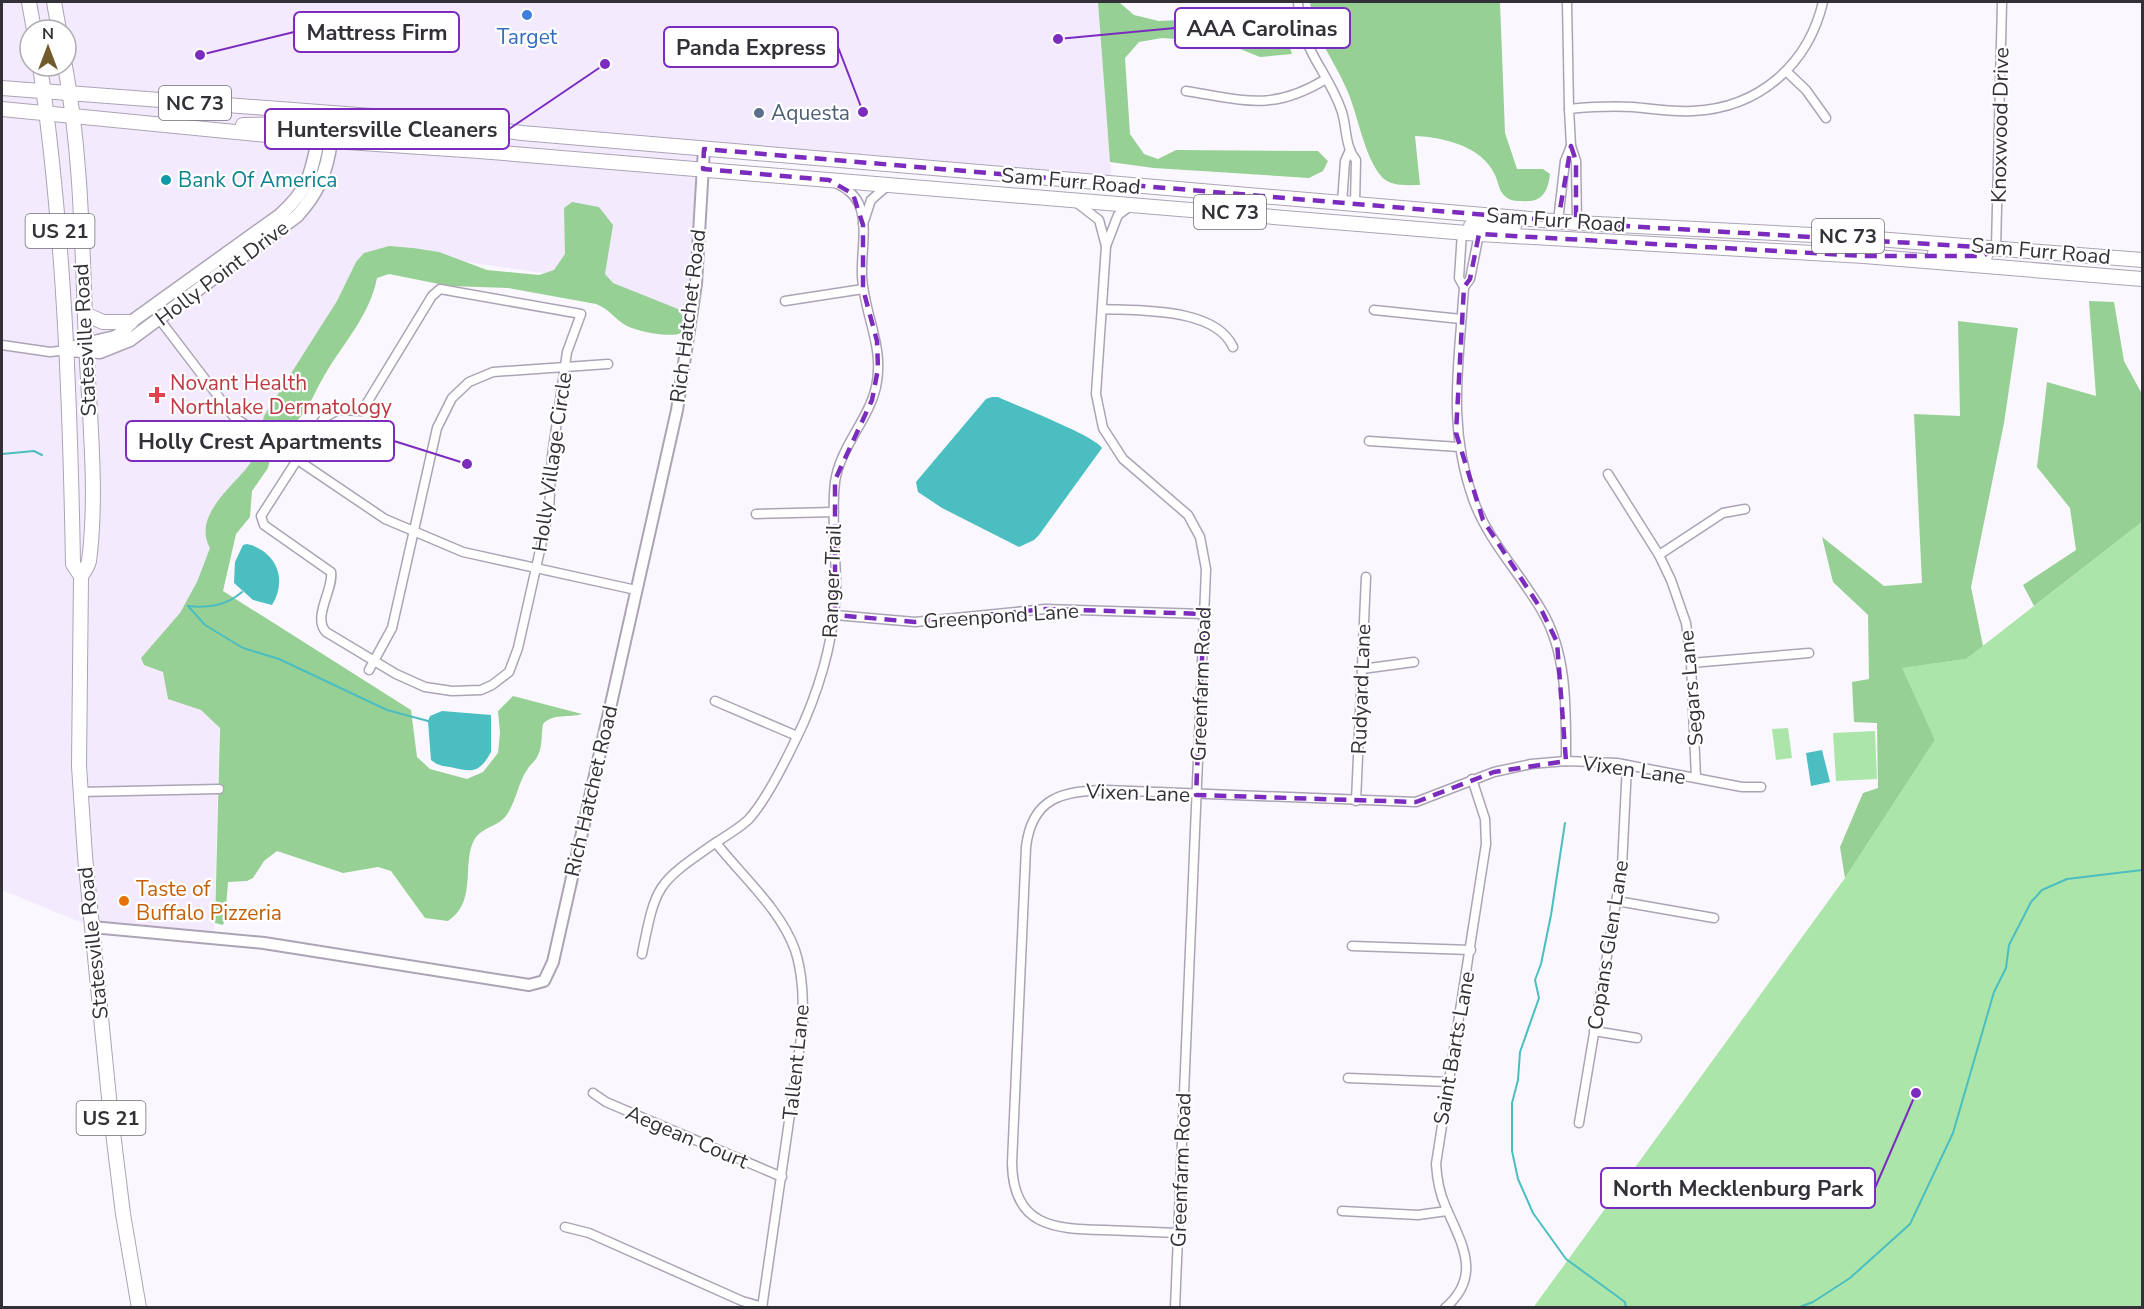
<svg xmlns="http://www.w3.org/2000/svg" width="2144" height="1309" font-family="'Nunito Sans',sans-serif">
<rect width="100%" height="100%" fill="#faf7ff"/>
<path fill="#f3eafe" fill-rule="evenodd" d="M 2,2 L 1098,2 L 1112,184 L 705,149 L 692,319 L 592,280 L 390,251 L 353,281 L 253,459 L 224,532 L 214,937 L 92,927 L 2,890 ZM 30,30 L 66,30 L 66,66 L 30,66 Z"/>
<g fill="#ace5a9">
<polygon points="2142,522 2142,1307 1533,1308 1845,878 1935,740 1901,668 1966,659"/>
<polygon points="1788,728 1792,758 1776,760 1772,729"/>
<polygon points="1875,731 1877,779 1836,781 1833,733"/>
</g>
<g fill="#97d094">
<polygon points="1098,2 1119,2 1134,15 1159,21 1279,15 1292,54 1260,57 1225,43 1162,38 1139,42 1125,58 1130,134 1144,154 1158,159 1176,150 1318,151 1328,161 1323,171 1309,178 1154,168 1110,162"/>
<path d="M 1310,2 L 1500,2 L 1505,133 L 1517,169 L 1543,169 L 1550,174 C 1548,192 1542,203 1522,201 C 1517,201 1513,201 1509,199 C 1498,192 1500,186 1495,175 C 1482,146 1443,137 1415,136 L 1420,185 C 1407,185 1390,187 1381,176 C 1364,156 1358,115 1347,90 C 1334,59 1313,36 1310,2 Z"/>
<path d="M 572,202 L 599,207 L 613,225 L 605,274 L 613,283 L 678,309 L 684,319 L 682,333 C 669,338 640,332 627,326 C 615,320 610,309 596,304 L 508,288 L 449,286 L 389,274 L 377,278 C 370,314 346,340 327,371 C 312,395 310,412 286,431 L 265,429 L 262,424 L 264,416 L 337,301 L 356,262 L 364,253 L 389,246 L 413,248 L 439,252 L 487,270 L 539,275 L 554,270 L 565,254 L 564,208 Z"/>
<polygon points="2089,301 2114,302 2124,361 2142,394 2142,522 2034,606 2023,585 2076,550 2070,508 2037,467 2047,382 2096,396"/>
<polygon points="1958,321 2018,328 2004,423 1971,587 1983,646 1966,659 1902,668 1935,740 1845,878 1840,847 1863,793 1878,788 1877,723 1854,722 1852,682 1869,679 1868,615 1833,582 1822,537 1884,586 1922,583 1914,414 1960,416"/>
<path d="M 257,452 L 266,454 L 270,459 L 268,468 L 252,491 L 250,517 L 236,534 L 223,591 L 411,710 L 417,757 L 430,769 L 467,779 L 483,772 L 498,753 L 500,733 L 498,711 L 513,696 L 582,714 C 568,718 554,713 543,724 C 541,734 543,745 538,755 C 536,761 530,764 527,770 C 517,784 516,806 503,819 C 496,826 483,828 476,837 C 460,860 479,901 448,921 L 425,918 L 391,871 L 378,867 L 343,873 L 277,851 L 264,861 L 253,878 L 247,881 L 228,882 L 225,919 L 223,925 L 215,923 L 220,728 L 201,710 L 168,699 L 163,672 L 144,665 L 141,658 L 180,613 L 197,582 L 210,548 C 193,518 229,489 246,469 L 251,462 L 251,454 Z"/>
</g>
<g fill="#4bbec1">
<path d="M 992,397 L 998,397 C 1017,406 1093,435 1102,448 L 1039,535 L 1034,540 L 1019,547 L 942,508 L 918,492 L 916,482 L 986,399 Z"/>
<path d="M 247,544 C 276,551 288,579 272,605 L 253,600 L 234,583 L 235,562 L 243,545 Z"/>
<path d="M 442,711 L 491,715 L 491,752 C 479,774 472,772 450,767 C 442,766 437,765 431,760 L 428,721 L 430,716 Z"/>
<polygon points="1822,750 1830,782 1811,786 1806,753"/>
</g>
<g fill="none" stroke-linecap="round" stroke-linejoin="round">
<g stroke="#4bbec1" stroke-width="2">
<polyline points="2,454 34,451 42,455"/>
<polyline points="188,606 205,625 243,648 279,659 387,710 428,721"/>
<path d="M 188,606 C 208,608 226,606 242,592"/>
<polyline points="1565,823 1551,915 1541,964 1535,980 1539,998 1520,1052 1518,1080 1512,1103 1512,1151 1518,1179 1533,1213 1566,1259 1625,1302 1626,1308"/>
<polyline points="1797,1308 1813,1302 1850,1278 1910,1224 1953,1133 1994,992 2006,968 2009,945 2031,902 2042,890 2067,879 2142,870"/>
</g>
<g stroke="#aca4b5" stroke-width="11">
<g id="minor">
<path d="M 1298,2 C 1300,51 1328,70 1342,112 C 1347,129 1345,147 1356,160 L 1355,204"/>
<polyline points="1567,2 1569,109 1571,146 1576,161 1577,223"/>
<polyline points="1787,72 1806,90 1826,118"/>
<path d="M 1186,91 C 1244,100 1272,112 1326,79"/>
<path d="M 1569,109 C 1590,107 1612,106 1633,107 C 1653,109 1673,112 1693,111 C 1759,108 1808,65 1823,2"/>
<polyline points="1077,203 1099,220 1106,246 1096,394 1103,428 1123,459 1188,515 1200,537 1206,569 1175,1308"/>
<polyline points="1342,203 1345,161 1349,152"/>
<polyline points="1558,221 1565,161 1571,146"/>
<polyline points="863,224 871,200 887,186"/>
<path d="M 1462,232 L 1459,278 L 1464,287 C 1459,363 1447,425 1473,499 C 1488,541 1520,573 1542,611 C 1568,655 1566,711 1566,761"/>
<polyline points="1106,246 1118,215 1129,207"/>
<polyline points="1996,248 2002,2"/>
<polyline points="1464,287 1470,279 1479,234"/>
<path d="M 440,289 L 581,314 L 567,352 L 552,456 L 549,510 L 518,648 L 509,672 L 492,685 L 481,690 L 452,691 L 425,687 L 396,674 L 326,632 C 312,617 334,589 331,572 L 264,525 L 261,516 L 324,418 L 338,410 L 362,411 L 432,296 Z"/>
<polyline points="785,301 863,289"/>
<path d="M 1102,309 C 1138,311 1215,307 1233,347"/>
<polyline points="1374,310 1461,319"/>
<polyline points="160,320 234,417 385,519 463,552 636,590"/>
<polyline points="2,345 50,352 67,350"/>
<polyline points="1369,441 1459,447"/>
<polyline points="1608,474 1659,555 1671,580 1686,623 1691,663 1696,778"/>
<polyline points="756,514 834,512"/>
<polyline points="1659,555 1723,513 1745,509"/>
<polyline points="835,615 915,622 1045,609 1204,614"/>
<polyline points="1691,663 1809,653"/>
<polyline points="1362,669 1414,662"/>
<polyline points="369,670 392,628 437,428 452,398 469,382 493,372 608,364"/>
<polyline points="715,701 797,736"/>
<polyline points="80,792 219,789"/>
<polyline points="1356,801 1366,577"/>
<path d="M 716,843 C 742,876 781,910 795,950 C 803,974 803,999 803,1024 L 762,1308"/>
<polyline points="1617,901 1714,918"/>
<polyline points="1352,946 1471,950"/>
<path d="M 642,954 C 656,884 656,884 715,843 C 726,836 738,829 748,820 C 767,800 792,748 804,722 C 823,678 835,634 836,586 C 836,552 831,516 835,482 C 840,447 868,421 876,387 C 885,347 864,315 862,276 C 861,252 868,226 859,204 C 854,193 845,188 836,183"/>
<polyline points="1594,1031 1637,1038"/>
<polyline points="1348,1078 1449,1082"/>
<polyline points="593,1093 606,1102 782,1177"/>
<polyline points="1579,1123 1622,866 1627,765"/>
<polyline points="1342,1211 1418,1215 1447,1211"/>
<polyline points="565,1227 589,1233 742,1301 763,1307"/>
<path d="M 1178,1233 C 1153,1232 1129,1231 1104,1230 C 1053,1229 1013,1226 1012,1163 L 1026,847 C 1032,797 1063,791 1106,790 L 1416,802 L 1494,772 L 1531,764 L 1566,761 L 1617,763 L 1742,787 L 1761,787"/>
<path d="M 1445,1308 C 1484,1275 1460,1241 1445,1205 C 1439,1192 1437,1178 1436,1164 L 1486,844 L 1485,819 L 1472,779"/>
</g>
</g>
<g stroke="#aca4b5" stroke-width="14">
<polyline id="tertiary" points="92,927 264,943 529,985 544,981 553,962 677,410 696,284 704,149"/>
</g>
<g stroke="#aca4b5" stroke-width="15">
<g id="secondary">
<path d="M 77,346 L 115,337 L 123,332 L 131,322 L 280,215 C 308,190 311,175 318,140"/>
<path d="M 67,350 L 100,352 L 130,340 L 297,216 C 318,193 327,172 331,140"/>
</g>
</g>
<g stroke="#aca4b5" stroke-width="16">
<g id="primary">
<polyline points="29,2 34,30"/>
<polyline points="54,2 59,30"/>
<path d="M 40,66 C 64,231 70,397 73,564 L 81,576 L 79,766 L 85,856 L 110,1108 L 123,1214 L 139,1308"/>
<path d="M 65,66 C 82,157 82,250 86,342 C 89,411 98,493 89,561 C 88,566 84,572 81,576"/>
<polyline points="2,88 411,119 522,133 1577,223 1852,237 2142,260"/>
<polyline points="2,109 318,140 479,151 1479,234 1864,256 2142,279"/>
<polyline points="243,125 314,124 331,113"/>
<polyline points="334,134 356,132 421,137 470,132"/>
<polyline points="1471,226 1514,226"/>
<polyline points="1935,253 1985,256"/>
<polyline points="85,314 103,322 131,322"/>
</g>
</g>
<use href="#minor" stroke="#fff" stroke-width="8"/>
<use href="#tertiary" stroke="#fff" stroke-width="10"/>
<use href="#secondary" stroke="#fff" stroke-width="12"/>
<use href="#primary" stroke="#fff" stroke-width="14"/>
</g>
<path fill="none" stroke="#7b2cbf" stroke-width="4.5" stroke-dasharray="12 8" stroke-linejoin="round" d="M 1571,146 L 1576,161 L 1576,223 L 1996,248 L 1983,256 L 1864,256 L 1479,234 L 1470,279 L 1464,287 L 1456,433 L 1483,520 L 1541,609 L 1557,642 L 1566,761 L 1494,772 L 1416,802 L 1196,795 L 1204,614 L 1045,609 L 915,622 L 835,615 L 835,480 L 872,400 L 878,369 L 877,341 L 863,289 L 863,225 L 853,194 L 829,180 L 703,169 L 704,149 L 1558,221 Z"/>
<circle fill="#3f7fe0" stroke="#fff" stroke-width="2" cx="527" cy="15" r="6"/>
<circle fill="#5c6f8a" stroke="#fff" stroke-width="2" cx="759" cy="113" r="6"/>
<circle fill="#0f9aa8" stroke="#fff" stroke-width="2" cx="166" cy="180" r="6"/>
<path fill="#e0444e" stroke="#fff" stroke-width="2" d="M154 386h6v6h6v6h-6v6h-6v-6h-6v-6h6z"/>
<circle fill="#e8710a" stroke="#fff" stroke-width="2" cx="124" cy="901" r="6"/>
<g text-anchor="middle" stroke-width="4.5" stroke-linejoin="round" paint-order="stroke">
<g fill="#fff" stroke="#716e74" stroke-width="1.5">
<rect x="159" y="86" width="72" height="34" rx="4.5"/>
<rect x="1194" y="195" width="72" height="34" rx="4.5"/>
<rect x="25.5" y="214" width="69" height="34" rx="4.5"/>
<rect x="1812" y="219" width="72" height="34" rx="4.5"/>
<rect x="76.5" y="1101" width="69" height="34" rx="4.5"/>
</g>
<g font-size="20" font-weight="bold" fill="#343038">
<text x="195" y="110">NC 73</text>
<text x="1230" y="219">NC 73</text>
<text x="60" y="238">US 21</text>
<text x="1848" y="243">NC 73</text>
<text x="111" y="1125">US 21</text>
</g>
<g font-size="21" fill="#366cbe" stroke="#fff">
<text x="527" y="44">Target</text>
</g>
<g font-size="21" fill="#4e5e75" stroke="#fff" text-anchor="start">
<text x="771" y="120">Aquesta</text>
</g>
<g font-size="21" fill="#343038" stroke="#fff">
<text transform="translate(2000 125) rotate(-89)" y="7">Knoxwood Drive</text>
<text transform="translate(1071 181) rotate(5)" y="7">Sam Furr Road</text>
<text transform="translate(1556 220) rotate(4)" y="7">Sam Furr Road</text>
<text transform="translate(2041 251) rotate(5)" y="7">Sam Furr Road</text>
<text transform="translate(222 273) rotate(-37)" y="7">Holly Point Drive</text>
<text transform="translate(688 316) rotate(-83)" y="7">Rich Hatchet Road</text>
<text transform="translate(85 340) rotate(-93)" y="7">Statesville Road</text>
<text transform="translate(552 462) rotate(-82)" y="7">Holly Village Circle</text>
<text transform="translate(832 581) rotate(-88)" y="7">Ranger Trail</text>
<text transform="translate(1001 616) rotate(-4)" y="7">Greenpond Lane</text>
<text transform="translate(1201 684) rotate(-88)" y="7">Greenfarm Road</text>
<text transform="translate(1691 688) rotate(-95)" y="7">Segars Lane</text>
<text transform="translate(1361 689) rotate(-88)" y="7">Rudyard Lane</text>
<text transform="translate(1634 770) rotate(8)" y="7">Vixen Lane</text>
<text transform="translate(591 791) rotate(-77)" y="7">Rich Hatchet Road</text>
<text transform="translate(1138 793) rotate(2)" y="7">Vixen Lane</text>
<text transform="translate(93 943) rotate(-96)" y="7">Statesville Road</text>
<text transform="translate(1608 945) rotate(-81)" y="7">Copans Glen Lane</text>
<text transform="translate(1454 1048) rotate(-80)" y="7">Saint Barts Lane</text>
<text transform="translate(796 1062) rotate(-84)" y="7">Tallent Lane</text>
<text transform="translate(687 1137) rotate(23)" y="7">Aegean Court</text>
<text transform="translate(1181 1170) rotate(-88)" y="7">Greenfarm Road</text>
</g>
<g font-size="21" fill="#0d838f" stroke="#fff" text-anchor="start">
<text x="178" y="187">Bank Of America</text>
</g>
<g font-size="21" fill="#be3a42" stroke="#fff" text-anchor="start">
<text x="170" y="390">Novant Health<tspan x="170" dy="24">Northlake Dermatology</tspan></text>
</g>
<g font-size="21" fill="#c56008" stroke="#fff" text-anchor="start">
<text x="136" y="896">Taste of<tspan x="136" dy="24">Buffalo Pizzeria</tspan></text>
</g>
</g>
<path fill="none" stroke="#7b2cbf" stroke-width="2" d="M1058 39L1175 28M200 55L294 32M863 112L838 47M605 64L509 129M467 464L394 441M1916 1093L1875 1188"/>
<g fill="#7b2cbf" stroke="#fff" stroke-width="2">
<circle cx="1058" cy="39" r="6"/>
<circle cx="200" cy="55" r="6"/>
<circle cx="863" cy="112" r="6"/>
<circle cx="605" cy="64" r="6"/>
<circle cx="467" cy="464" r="6"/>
<circle cx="1916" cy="1093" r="6"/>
</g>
<g fill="#fff" stroke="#7b2cbf" stroke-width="2">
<rect x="1175" y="8" width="175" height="40" rx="6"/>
<rect x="294" y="12" width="165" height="40" rx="6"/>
<rect x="664" y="27" width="174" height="40" rx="6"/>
<rect x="265" y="109" width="244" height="40" rx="6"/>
<rect x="126" y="421" width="268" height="40" rx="6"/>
<rect x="1601" y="1168" width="274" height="40" rx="6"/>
</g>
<g font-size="22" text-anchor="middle" font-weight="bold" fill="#343038">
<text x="1262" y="36">AAA Carolinas</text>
<text x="377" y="40">Mattress Firm</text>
<text x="751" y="55">Panda Express</text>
<text x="387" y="137">Huntersville Cleaners</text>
<text x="260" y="449">Holly Crest Apartments</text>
<text x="1738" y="1196">North Mecklenburg Park</text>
</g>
<rect width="2144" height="1309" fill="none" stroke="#343038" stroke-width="6"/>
<g transform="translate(48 48)"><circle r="28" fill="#ffffff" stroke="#aeacaf" stroke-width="1.5"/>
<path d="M0-4.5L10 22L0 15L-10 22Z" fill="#715b2b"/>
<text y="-9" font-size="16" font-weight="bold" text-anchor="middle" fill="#343038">N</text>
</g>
</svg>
